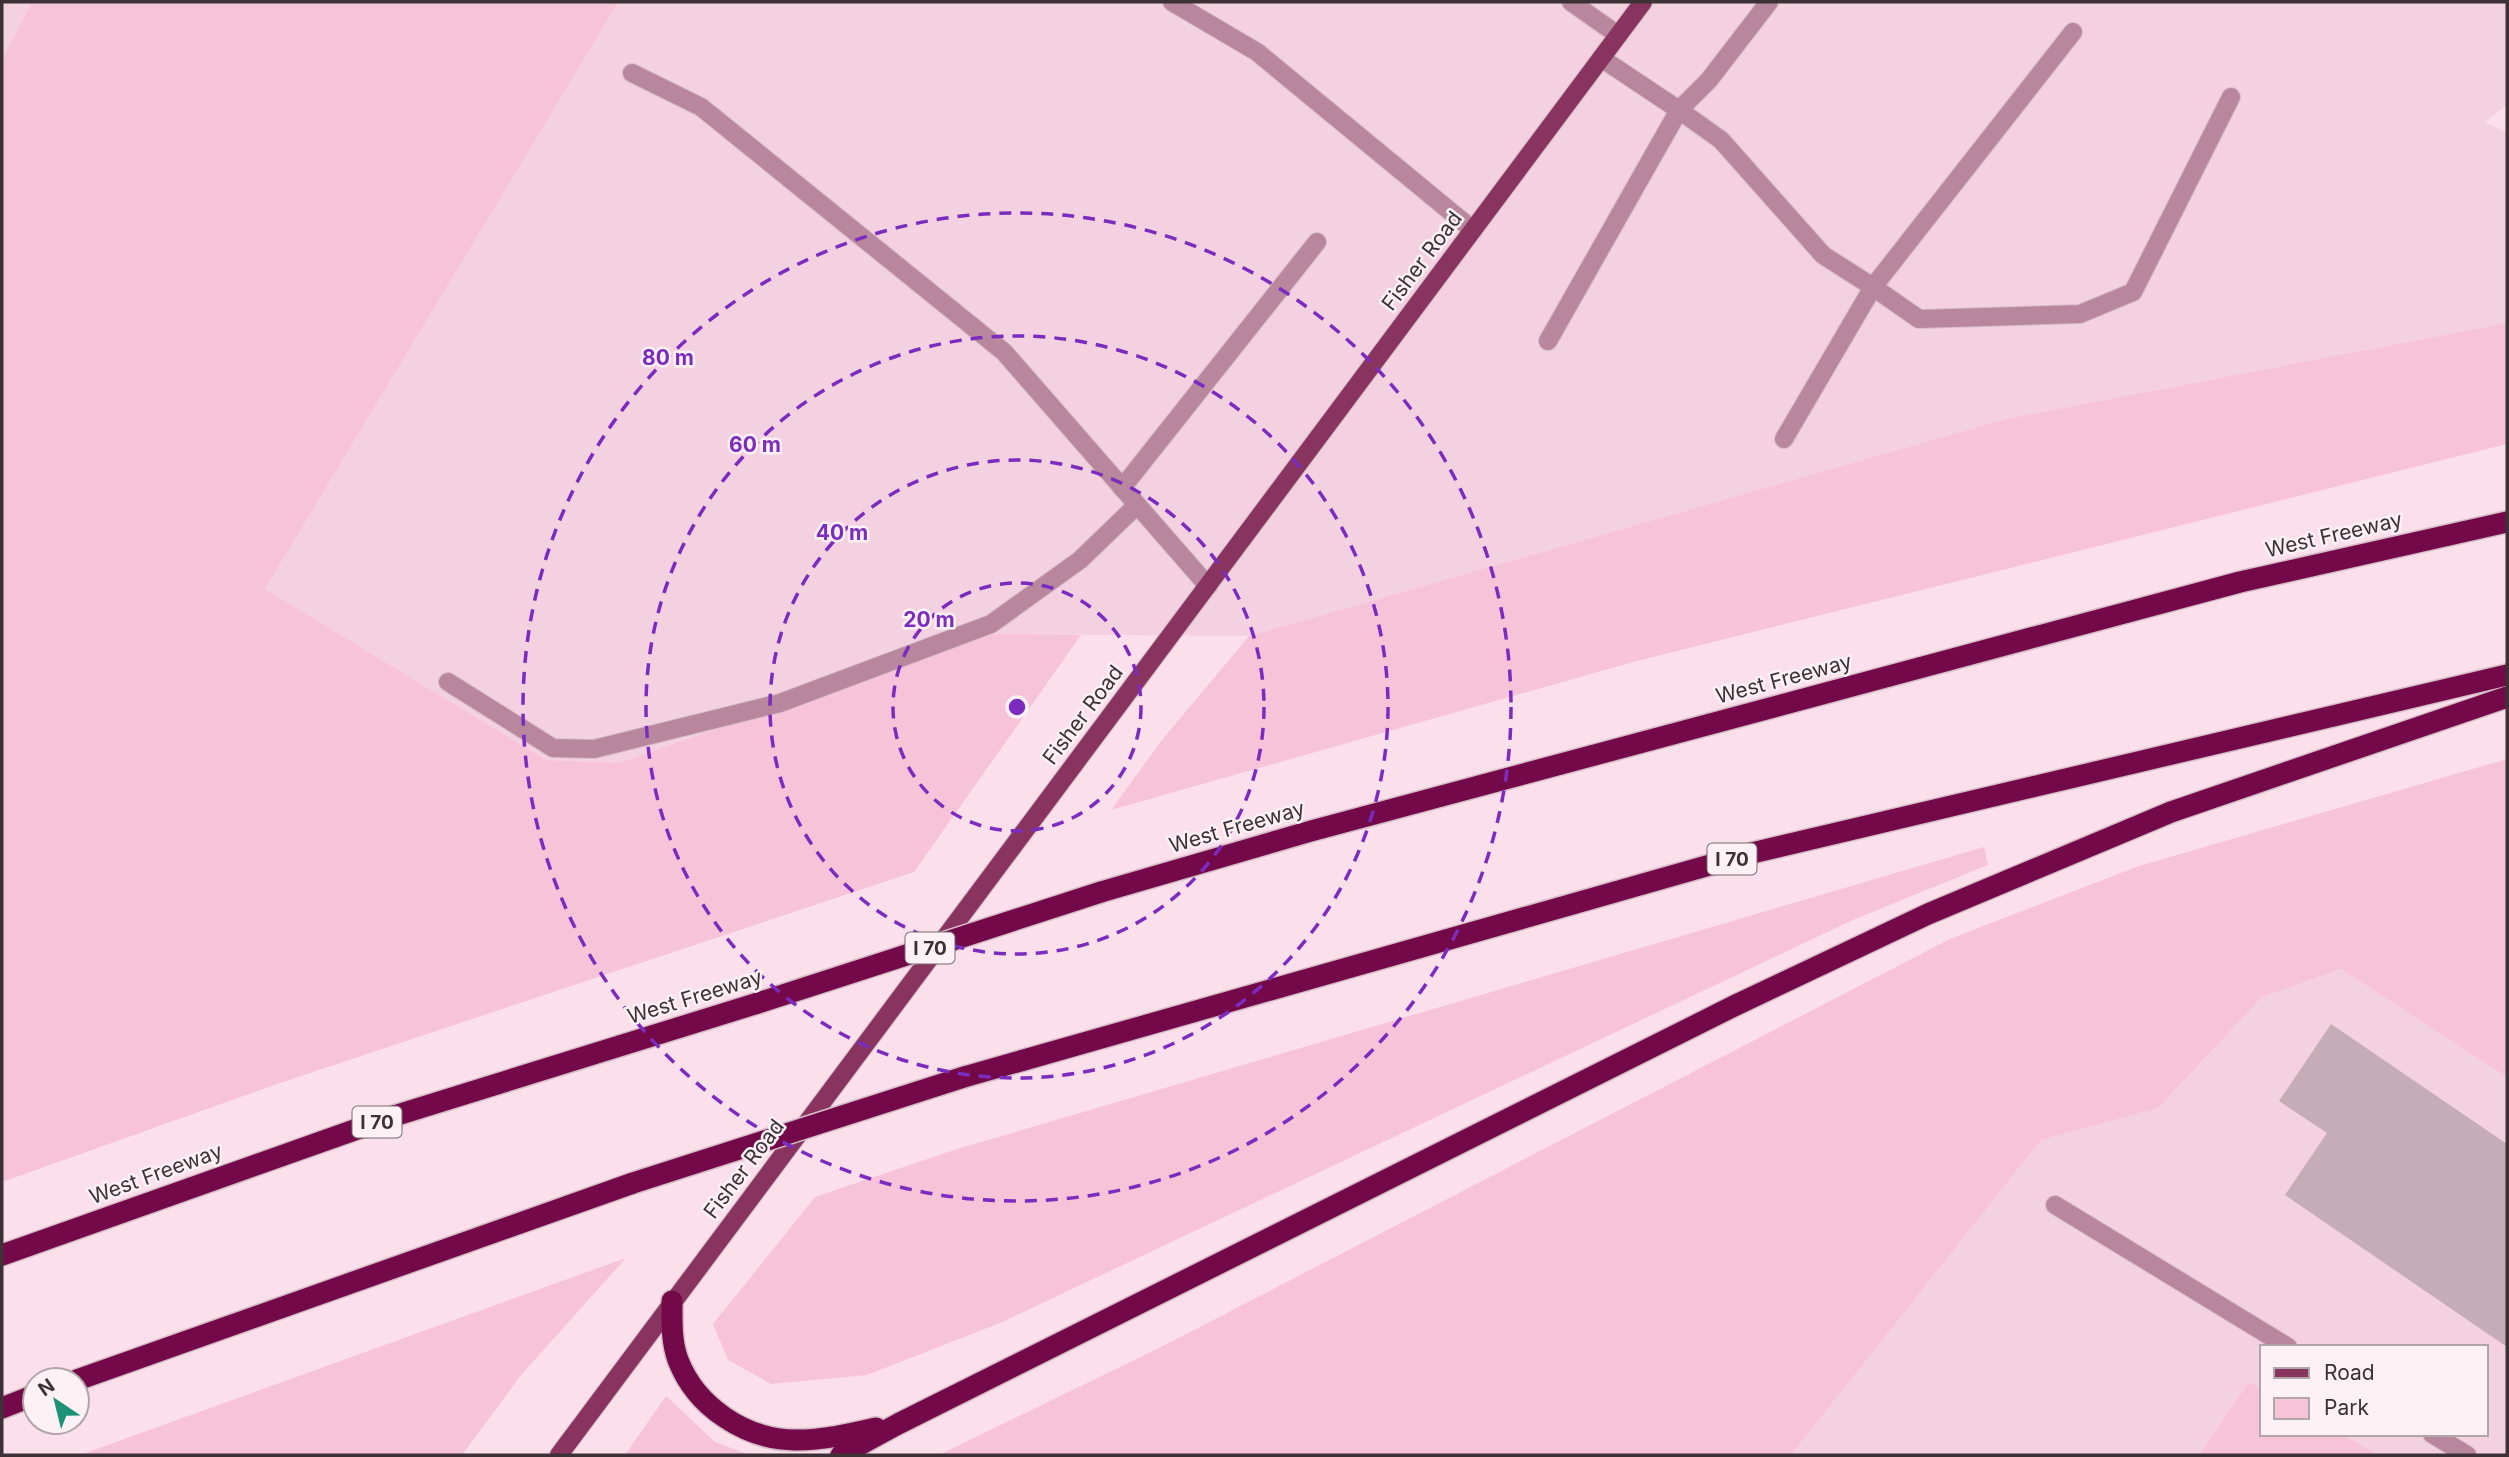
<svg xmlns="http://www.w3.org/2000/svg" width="2509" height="1457" font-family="Inter,sans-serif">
<rect width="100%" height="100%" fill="#fbdfea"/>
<g fill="#f4d1e0">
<polygon points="2,2 32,2 2,60"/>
<polygon points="618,2 2507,2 2507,105 2485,122 2507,133 2507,323 2006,419 1249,636 987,634 619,763 546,760 265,589"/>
<polygon points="2341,969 2507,1077 2507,1455 2379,1455 2342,1434 2486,1434 2486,1347 2262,1347 2262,1389 2249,1382 2199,1455 1791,1455 2041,1140 2158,1108 2262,997"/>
</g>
<g fill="#f7c3d9">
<polygon points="32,2 618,2 265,589 546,760 619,763 987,634 1081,635 914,872 280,1083 2,1182 2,60"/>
<polygon points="2507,323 2507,444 1633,662 1111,810 1162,740 1249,636 2006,419"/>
<polygon points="2507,759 2507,1077 2341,969 2262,997 2158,1108 2041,1140 1791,1455 939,1455 1163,1346 1950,939 2139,866"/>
<polygon points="1984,847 1988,865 1855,919 1000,1323 867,1375 771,1384 728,1360 713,1324 815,1197 954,1150"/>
<polygon points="626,1258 521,1375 462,1455 80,1455"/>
<polygon points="2249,1382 2262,1389 2262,1434 2342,1434 2379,1455 2199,1455"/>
<polygon points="666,1396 715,1442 750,1455 625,1455"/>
</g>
<polygon fill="#c6acb7" points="2331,1024 2507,1144 2507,1347 2285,1195 2327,1133 2279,1101"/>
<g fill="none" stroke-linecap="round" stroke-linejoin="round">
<g stroke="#d5bcc6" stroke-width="20">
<g id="minor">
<polyline points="1172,2 1257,52 1473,230"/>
<polyline points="1571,2 1618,35"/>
<polyline points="1769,2 1709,80 1679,110 1721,140 1823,255 1873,287 1784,439"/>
<polyline points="2073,32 1873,287 1919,319 2080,314 2133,292 2231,97"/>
<polyline points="632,73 701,107 1004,352 1208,586"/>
<polyline points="1548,341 1679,110 1601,58"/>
<polyline points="1122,488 1317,242"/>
<polyline points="448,682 553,748 594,749 780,703 991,624 1080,560 1137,505"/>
<polyline points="2055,1205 2288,1347"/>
<polyline points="2432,1434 2467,1455"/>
</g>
</g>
<g stroke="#d5bcc6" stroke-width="20">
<polyline id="major" points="559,1455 1643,2"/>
</g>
<g stroke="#d5bcc6" stroke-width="24">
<g id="highway">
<polyline points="1101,892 1311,831 2240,582 2507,522"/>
<polyline points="964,1077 1752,853 2507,675"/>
<polyline points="2,1255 394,1116 758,1003"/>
<path d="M 672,1301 C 672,1321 671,1341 678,1360 C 696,1407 746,1440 796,1440 C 824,1440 850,1434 876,1428"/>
<polyline points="77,1380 633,1183"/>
<polyline points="2,1408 35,1395"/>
<polyline points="841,1455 898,1424 1736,1005 1928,914 2171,812 2507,697"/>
</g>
</g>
<use href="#minor" stroke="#b8879d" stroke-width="18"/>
<use href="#major" stroke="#88345f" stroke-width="18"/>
<use href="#highway" stroke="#740949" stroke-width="21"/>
<g stroke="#d5bcc6" stroke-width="24" stroke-linecap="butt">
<g id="highway-bridge">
<polyline points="758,1003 1101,892"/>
<polyline points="633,1183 964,1077"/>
</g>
</g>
<use href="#highway-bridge" stroke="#740949" stroke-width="21"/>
</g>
<g fill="none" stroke="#7b2cbf" stroke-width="3.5" stroke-dasharray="12 9">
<circle cx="1017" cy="707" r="124"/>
<circle cx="1017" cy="707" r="247"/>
<circle cx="1017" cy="707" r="371"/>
<circle cx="1017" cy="707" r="494"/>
</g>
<g text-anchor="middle" stroke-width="5" stroke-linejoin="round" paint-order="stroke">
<g fill="#fdf1f6" stroke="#766b70" stroke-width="2">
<rect x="1707.5" y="843.5" width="49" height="31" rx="5"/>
<rect x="905.5" y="932.5" width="49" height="31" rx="5"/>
<rect x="352.5" y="1106.5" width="49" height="31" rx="5"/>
</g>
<g font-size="19" font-weight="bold" fill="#3c3236">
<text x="1732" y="866">I 70</text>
<text x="930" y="955">I 70</text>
<text x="377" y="1129">I 70</text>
</g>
<g font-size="21" fill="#3c3236" stroke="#fdf1f6">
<text transform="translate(1422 261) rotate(-53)" y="7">Fisher Road</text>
<text transform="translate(2334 535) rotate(-13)" y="7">West Freeway</text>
<text transform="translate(1784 679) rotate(-15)" y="7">West Freeway</text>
<text transform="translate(1083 715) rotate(-53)" y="7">Fisher Road</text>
<text transform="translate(1237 827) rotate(-16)" y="7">West Freeway</text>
<text transform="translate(695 997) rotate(-17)" y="7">West Freeway</text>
<text transform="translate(744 1169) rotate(-53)" y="7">Fisher Road</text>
<text transform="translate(156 1174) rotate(-20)" y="7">West Freeway</text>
</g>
</g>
<circle cx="1017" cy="707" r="10" fill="#7b2cbf" stroke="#fdf1f6" stroke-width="3.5"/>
<g font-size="21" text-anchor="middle" font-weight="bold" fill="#7b2cbf" stroke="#fdf1f6" stroke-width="5" stroke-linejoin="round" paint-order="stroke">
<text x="668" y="365">80 m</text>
<text x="755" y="452">60 m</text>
<text x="842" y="540">40 m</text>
<text x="929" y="627">20 m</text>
</g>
<rect width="2509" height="1457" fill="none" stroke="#3c3236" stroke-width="7"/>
<rect x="2260" y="1345" width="228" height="91" fill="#fdf1f6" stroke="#b0a5a9" stroke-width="2"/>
<rect x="2274" y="1368" width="35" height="10" fill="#88345f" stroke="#b0a5a9" stroke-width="2"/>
<text x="2324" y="1380" font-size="21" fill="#3c3236">Road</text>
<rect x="2274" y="1398" width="35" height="21" fill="#f7c3d9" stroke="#b0a5a9" stroke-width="2"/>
<text x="2324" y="1415" font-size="21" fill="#3c3236">Park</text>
<g transform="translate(56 1401) rotate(325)"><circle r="33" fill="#fdf1f6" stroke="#b0a5a9" stroke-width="2"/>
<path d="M0-5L12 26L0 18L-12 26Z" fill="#1e9276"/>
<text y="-10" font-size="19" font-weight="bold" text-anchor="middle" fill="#3c3236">N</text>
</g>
</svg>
